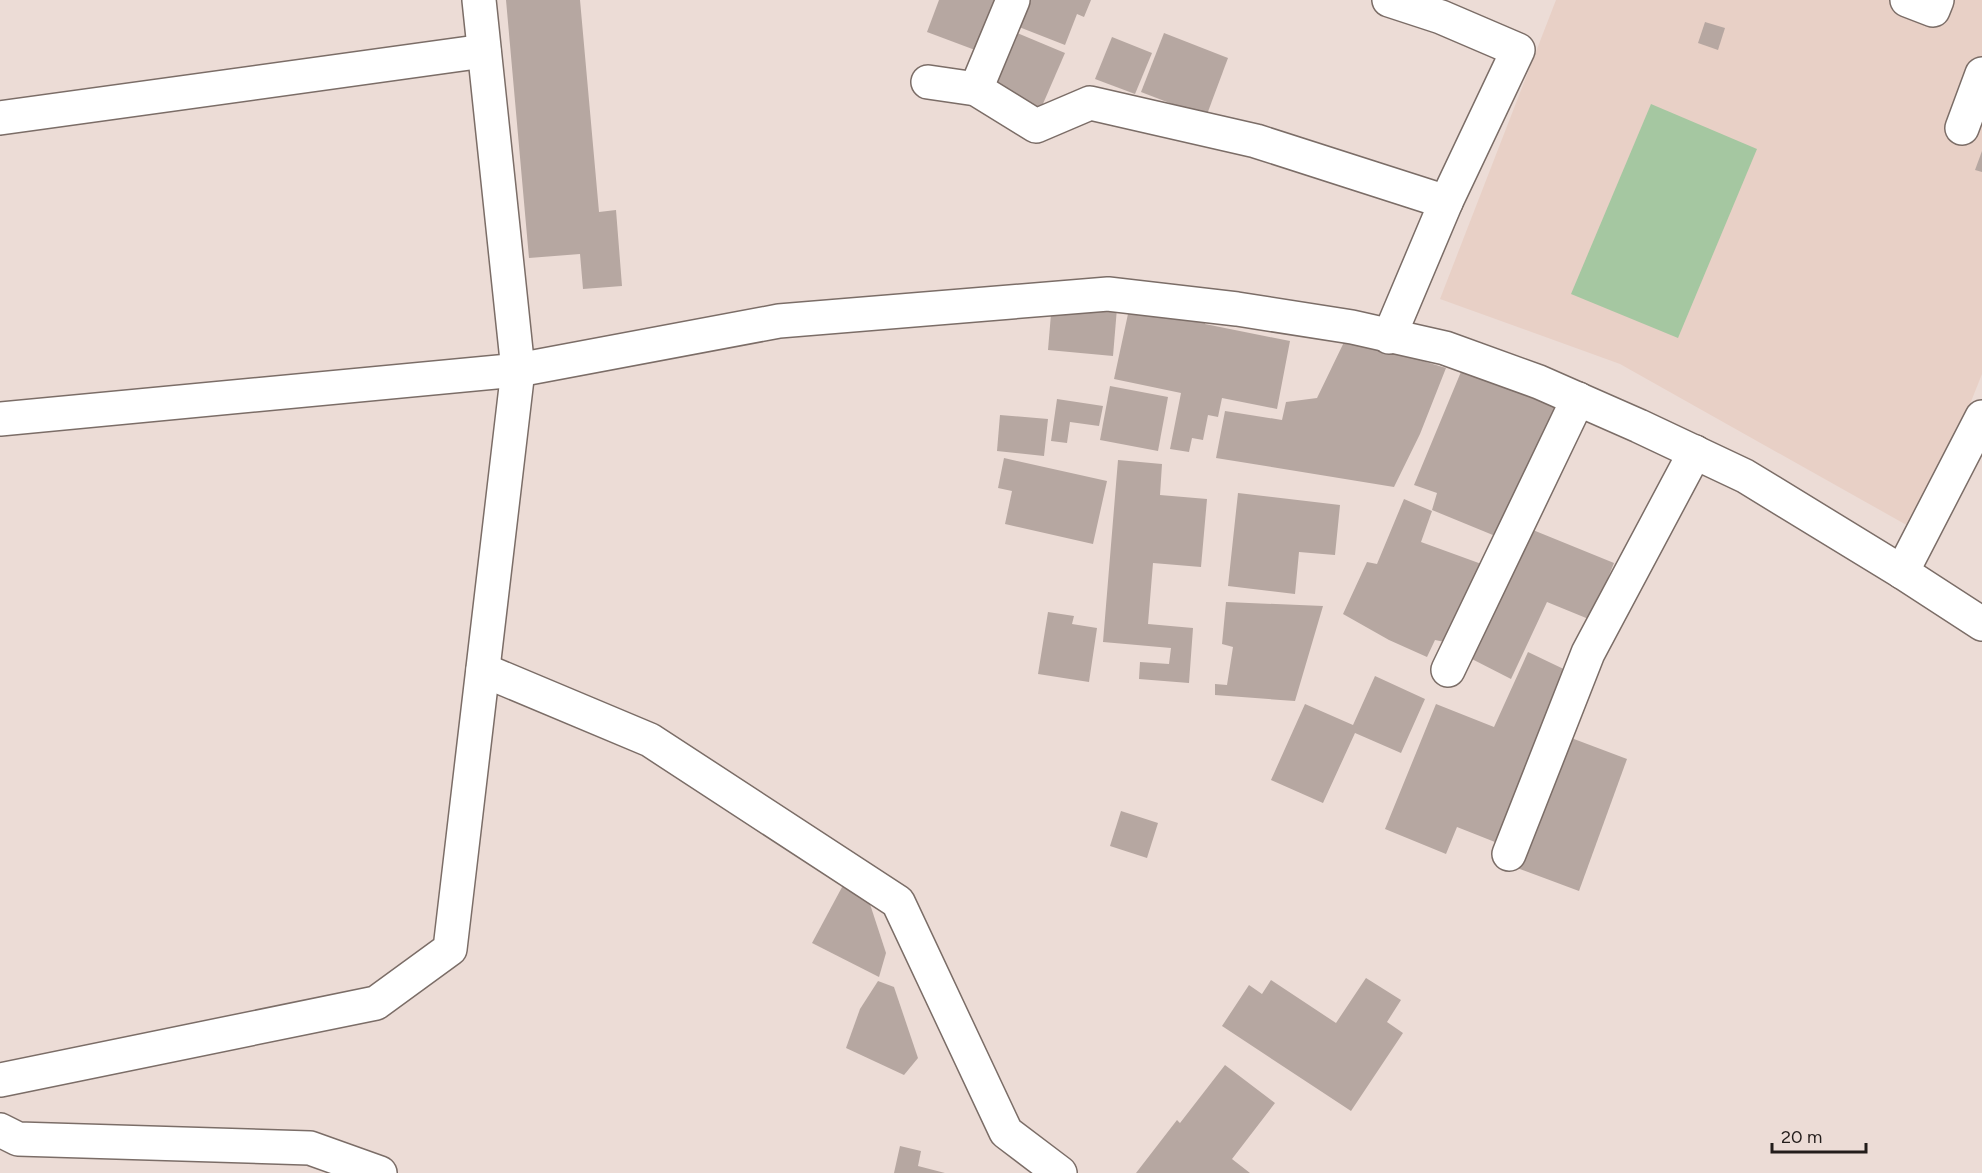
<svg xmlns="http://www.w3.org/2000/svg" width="1982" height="1173" font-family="Figtree,sans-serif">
<rect width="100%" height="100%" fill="#ecdcd6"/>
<polygon fill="#e8d0c6" points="1556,0 1982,0 1982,374 1919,532 1620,364 1440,299"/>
<polygon fill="#a5c7a1" points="1651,104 1757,149 1678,338 1571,294"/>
<g fill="#b6a7a1">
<polygon points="506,0 580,0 599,212 616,210 622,286 583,289 580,254 529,258"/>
<polygon points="939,0 1002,0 983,53 927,32"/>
<polygon points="1030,0 1091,0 1084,17 1077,14 1065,45 1019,27"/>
<polygon points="1705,22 1725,28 1718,50 1698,43"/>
<polygon points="1015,32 1065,53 1039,113 990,93"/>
<polygon points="1164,33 1228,58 1206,117 1141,92"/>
<polygon points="1112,37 1152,53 1135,94 1095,79"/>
<polygon points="1982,151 1982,172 1975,170"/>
<polygon points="1131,300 1208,311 1205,324 1290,341 1277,409 1222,398 1218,417 1208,415 1203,440 1192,438 1189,452 1170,449 1181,393 1114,379"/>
<polygon points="1052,302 1117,308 1113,356 1048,350"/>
<polygon points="1346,338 1446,368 1420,434 1394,487 1216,458 1225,411 1282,420 1286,402 1317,398"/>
<polygon points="1463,367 1565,403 1505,540 1432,510 1437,493 1414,485"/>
<polygon points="1110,386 1168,397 1158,451 1100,440"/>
<polygon points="1057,399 1103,406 1099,426 1070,422 1067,443 1051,441"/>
<polygon points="1000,415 1048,419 1044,456 997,451"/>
<polygon points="1004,458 1107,481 1093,544 1005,524 1012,491 998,488"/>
<polygon points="1118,460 1162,464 1160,495 1207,499 1201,567 1153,563 1148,624 1193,628 1189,683 1139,679 1140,662 1169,664 1171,648 1103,642"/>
<polygon points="1238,493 1340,505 1335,555 1299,552 1295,594 1228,586"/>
<polygon points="1404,499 1432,511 1421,542 1487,566 1455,644 1435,640 1427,657 1389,640 1343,614 1367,562 1377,564"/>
<polygon points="1528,528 1614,563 1591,620 1547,602 1511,679 1468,657"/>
<polygon points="1226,602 1323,606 1295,701 1215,695 1215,684 1227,685 1233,647 1222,644"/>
<polygon points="1048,612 1074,616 1072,624 1097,628 1089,682 1038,674"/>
<polygon points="1528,652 1572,673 1500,844 1457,827 1446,854 1385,829 1436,704 1494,727"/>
<polygon points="1375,676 1425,699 1401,753 1355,733 1323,803 1271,780 1305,704 1353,725"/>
<polygon points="1566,736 1627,759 1579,891 1517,868"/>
<polygon points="1121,811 1158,823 1147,858 1110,846"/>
<polygon points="848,876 868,898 886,953 879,977 812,943"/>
<polygon points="1366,978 1401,1000 1387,1022 1403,1033 1351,1111 1222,1026 1249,985 1262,994 1271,980 1336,1023"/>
<polygon points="878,981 894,987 918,1058 904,1075 846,1048 860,1009"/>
<polygon points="1225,1065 1275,1103 1232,1159 1250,1173 1136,1173 1177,1120 1180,1123"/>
<polygon points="900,1146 921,1151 918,1166 945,1173 894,1173"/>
</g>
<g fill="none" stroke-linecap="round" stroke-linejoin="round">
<g stroke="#7b6d67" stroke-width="36">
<g id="minor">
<polyline points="1389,0 1441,17 1518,50 1446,202"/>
<polyline points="1907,0 1933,10 1937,0"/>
<polyline points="928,82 976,89 1036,126 1090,103 1256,141 1446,202 1389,337"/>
<polyline points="976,89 1013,0"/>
<polyline points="0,118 484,51"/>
<polyline points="1962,128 1982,74"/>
<polyline points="0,419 518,370 779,321 1108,294 1237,309 1352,327 1445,348 1539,382 1639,426 1745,476 1902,572 1982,624"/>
<polyline points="1902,572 1982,417"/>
<polyline points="483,670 650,740 898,902 1006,1132 1060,1173"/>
<polyline points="1448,670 1578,399"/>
<polyline points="1509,854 1588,653 1695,452"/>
<polyline points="0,1080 376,1003 450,949 518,370 479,0"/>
<polyline points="0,1130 18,1139 310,1148 380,1173"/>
</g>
</g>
<use href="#minor" stroke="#fff" stroke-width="33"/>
</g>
<path d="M1772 1143v9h94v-9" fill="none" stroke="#231d1b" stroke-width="3"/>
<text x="1781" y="1143" font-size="18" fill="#231d1b" stroke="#ecdcd6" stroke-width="4.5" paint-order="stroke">20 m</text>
</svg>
